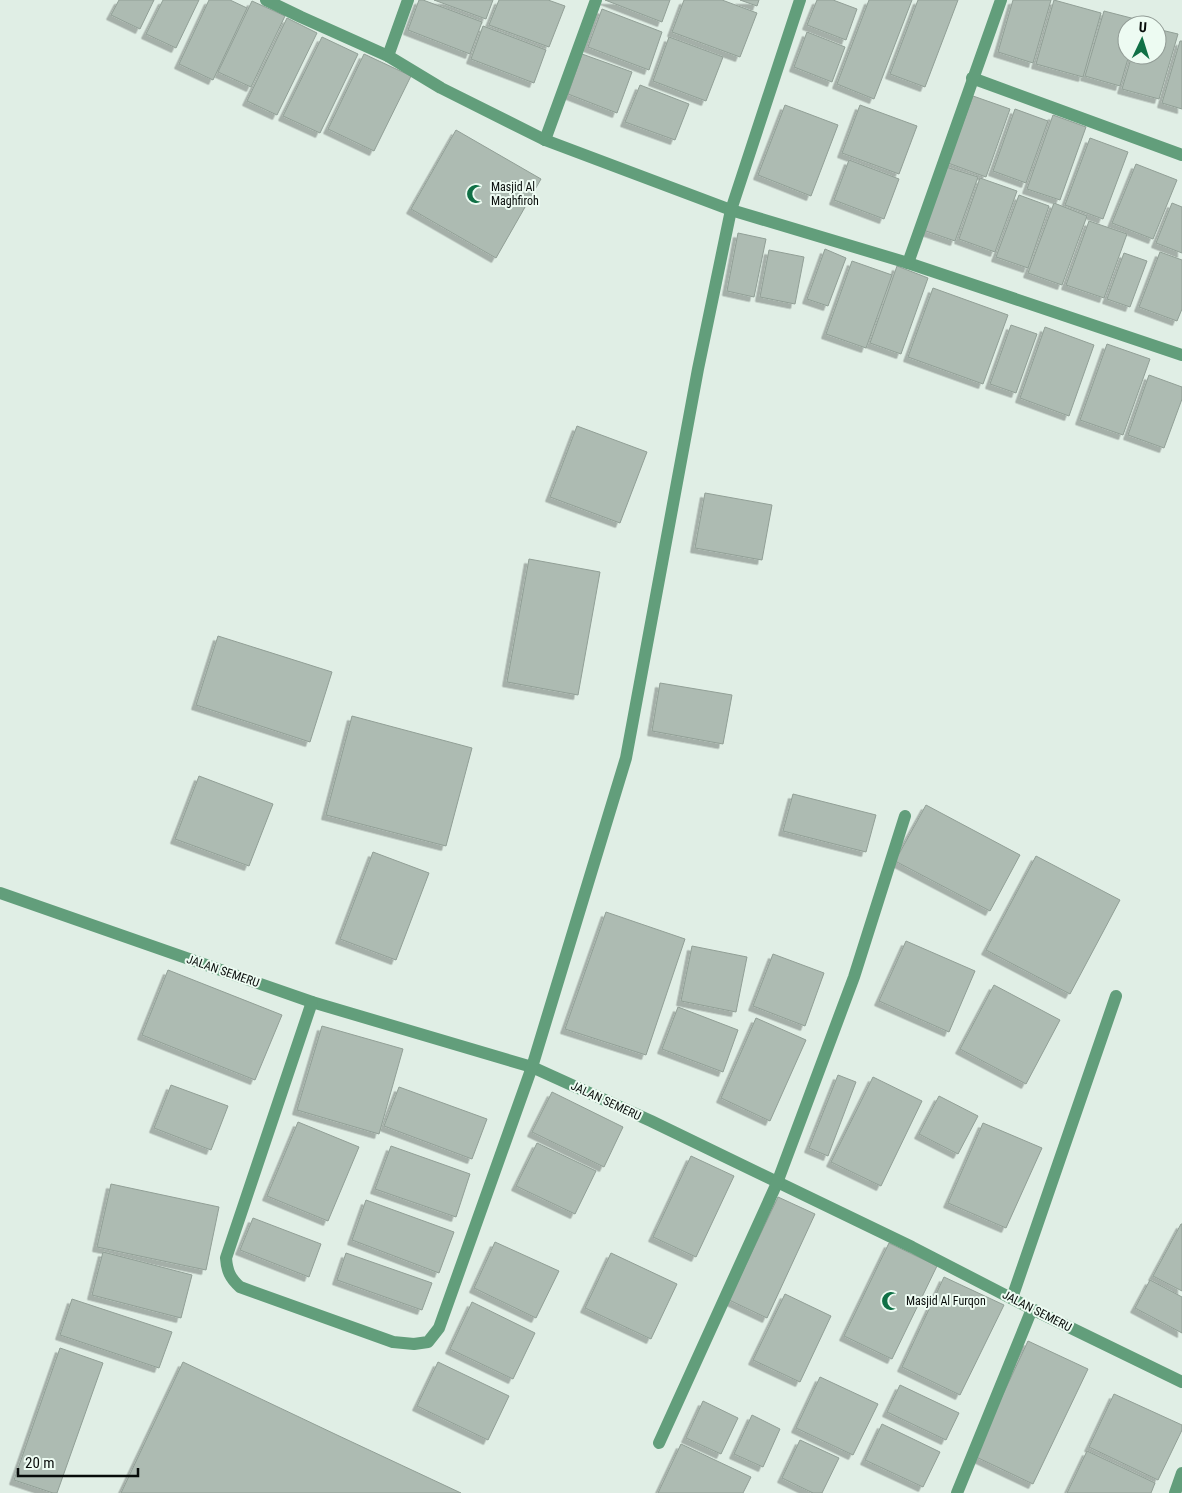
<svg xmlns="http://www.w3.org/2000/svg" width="1182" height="1493" font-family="'Roboto Condensed',sans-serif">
<defs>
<filter id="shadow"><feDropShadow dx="-4.5" dy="4.5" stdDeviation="0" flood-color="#0004"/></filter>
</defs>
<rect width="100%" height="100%" fill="#e0eee5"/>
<g fill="#adbbb2" stroke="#919f96" filter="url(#shadow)">
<polygon points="119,0 154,0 140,29 111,15"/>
<polygon points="163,0 199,0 176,48 146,34"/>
<polygon points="209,0 230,0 247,8 213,80 179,64"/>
<polygon points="419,0 423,0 482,22 470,54 408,30"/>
<polygon points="434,0 493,0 486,19"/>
<polygon points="499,0 548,0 565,6 549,47 489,25"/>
<polygon points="605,0 670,0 662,22"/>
<polygon points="684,0 722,0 757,13 740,57 672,32"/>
<polygon points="740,0 759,0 757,6"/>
<polygon points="817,0 833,0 857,9 846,40 807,25"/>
<polygon points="869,0 912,0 874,99 837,84"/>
<polygon points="918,0 958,0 925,87 890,74"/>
<polygon points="1013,0 1051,0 1033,63 998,52"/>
<polygon points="1054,0 1101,13 1083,77 1036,64"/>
<polygon points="252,1 285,16 251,87 218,72"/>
<polygon points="602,9 662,32 649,70 588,47"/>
<polygon points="1104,11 1139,20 1138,25 1127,25 1127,55 1129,55 1120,86 1085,76"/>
<polygon points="287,18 317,33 277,115 247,101"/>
<polygon points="483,26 546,50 534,83 471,59"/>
<polygon points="1157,29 1178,34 1159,99 1122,89 1132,55 1157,55"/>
<polygon points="807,32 845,47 832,82 794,67"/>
<polygon points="322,37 358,54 320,133 283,116"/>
<polygon points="669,37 723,57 706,101 653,81"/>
<polygon points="1180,41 1182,41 1182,109 1162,103"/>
<polygon points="364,54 411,76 374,151 328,129"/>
<polygon points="582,54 632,72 617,113 568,94"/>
<polygon points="640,85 689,104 675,140 625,122"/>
<polygon points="973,96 1010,109 986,177 948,163"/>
<polygon points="785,105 838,125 811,196 758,175"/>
<polygon points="860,105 917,126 899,174 842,153"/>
<polygon points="1015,109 1048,121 1026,183 993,171"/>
<polygon points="1053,115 1086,127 1060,200 1027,189"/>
<polygon points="456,130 541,179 496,258 411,209"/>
<polygon points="1090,138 1128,152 1103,219 1065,205"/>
<polygon points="849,160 899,179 884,219 834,200"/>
<polygon points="1136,164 1177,180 1153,239 1112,223"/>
<polygon points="946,167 978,177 955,241 923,230"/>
<polygon points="980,178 1017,191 995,252 959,239"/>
<polygon points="1019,195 1049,206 1028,268 996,257"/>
<polygon points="1054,203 1087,216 1062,285 1028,273"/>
<polygon points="1172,203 1182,207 1182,253 1156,243"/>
<polygon points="1089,221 1127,234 1104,298 1066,285"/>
<polygon points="738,233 766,239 754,297 727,291"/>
<polygon points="825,249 846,258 828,306 807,299"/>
<polygon points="769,250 804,257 795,304 760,297"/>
<polygon points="1160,252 1182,260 1182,309 1177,321 1139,307"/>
<polygon points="1124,253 1147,261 1130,307 1107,299"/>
<polygon points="852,261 892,275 866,348 826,334"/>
<polygon points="897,266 928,278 901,354 870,343"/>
<polygon points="933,288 1008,315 983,384 908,357"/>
<polygon points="1011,325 1037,334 1016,393 990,384"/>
<polygon points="1045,327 1094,345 1069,416 1020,398"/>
<polygon points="1107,344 1150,359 1123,435 1080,420"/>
<polygon points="1149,375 1182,387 1182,399 1164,448 1128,435"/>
<polygon points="577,426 647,452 620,523 550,497"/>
<polygon points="705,493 772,505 762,560 695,548"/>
<polygon points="529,559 600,572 578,695 507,682"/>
<polygon points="218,636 332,672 310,742 196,705"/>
<polygon points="660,683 732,695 723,744 652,731"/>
<polygon points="352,716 472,748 446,846 326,815"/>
<polygon points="199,776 273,804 249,866 175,839"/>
<polygon points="793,794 876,815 866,852 783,831"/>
<polygon points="926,805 1020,855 990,911 895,861"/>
<polygon points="373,852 429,873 396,960 340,939"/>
<polygon points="1036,856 1120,900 1070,994 986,950"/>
<polygon points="606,912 685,939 646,1055 565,1029"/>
<polygon points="906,941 975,971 949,1032 879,1001"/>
<polygon points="692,946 747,957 736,1012 681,1001"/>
<polygon points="773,954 824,973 805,1026 753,1006"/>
<polygon points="168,970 282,1015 255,1080 142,1035"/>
<polygon points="994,985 1060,1020 1026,1084 960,1049"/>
<polygon points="678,1007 738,1030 723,1072 662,1049"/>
<polygon points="756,1018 806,1040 770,1121 721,1098"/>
<polygon points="322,1026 403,1049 379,1134 297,1110"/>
<polygon points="838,1075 856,1082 828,1156 809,1148"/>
<polygon points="873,1077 922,1101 881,1186 831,1162"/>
<polygon points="171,1085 228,1106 211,1150 154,1128"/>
<polygon points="399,1087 487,1119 472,1159 384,1126"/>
<polygon points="552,1092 623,1127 604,1167 532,1132"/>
<polygon points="939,1096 978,1116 958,1154 919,1134"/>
<polygon points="298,1122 359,1147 328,1221 267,1196"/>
<polygon points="983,1123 1042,1148 1006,1228 948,1203"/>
<polygon points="537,1143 596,1171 575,1214 516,1186"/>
<polygon points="391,1146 470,1174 456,1217 375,1189"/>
<polygon points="691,1156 734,1176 696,1257 653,1237"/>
<polygon points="111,1184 219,1207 206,1270 97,1247"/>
<polygon points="778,1197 815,1214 767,1318 729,1300"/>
<polygon points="366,1200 454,1232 439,1273 352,1240"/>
<polygon points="253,1218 321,1244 309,1277 240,1250"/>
<polygon points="1181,1224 1182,1224 1182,1291 1153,1276"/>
<polygon points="495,1242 559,1271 536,1318 474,1288"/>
<polygon points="889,1243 937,1266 892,1359 844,1336"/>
<polygon points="103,1252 192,1275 181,1318 92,1295"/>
<polygon points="346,1253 432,1283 422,1310 337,1280"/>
<polygon points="611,1253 677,1284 651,1339 585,1308"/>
<polygon points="944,1277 1004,1305 960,1395 902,1367"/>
<polygon points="1150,1280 1182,1297 1182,1333 1135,1308"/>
<polygon points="785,1294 831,1316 800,1382 753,1360"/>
<polygon points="72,1299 172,1332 159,1368 60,1335"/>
<polygon points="472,1302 535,1333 513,1379 450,1349"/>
<polygon points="1028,1341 1088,1369 1033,1484 974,1456"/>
<polygon points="60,1348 103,1363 57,1493 53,1493 14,1480"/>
<polygon points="183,1362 337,1435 461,1493 121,1493"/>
<polygon points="438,1362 509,1396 488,1440 417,1406"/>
<polygon points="820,1377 878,1404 853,1455 796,1428"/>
<polygon points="900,1385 959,1413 946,1440 887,1412"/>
<polygon points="1114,1394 1182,1425 1182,1430 1158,1480 1089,1447"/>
<polygon points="703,1401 738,1418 721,1454 686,1438"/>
<polygon points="752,1415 780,1429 763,1467 734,1454"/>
<polygon points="882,1424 940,1452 923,1487 865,1460"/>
<polygon points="800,1440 839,1458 822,1493 813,1493 782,1478"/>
<polygon points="681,1444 751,1477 743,1493 658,1493"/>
<polygon points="1087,1451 1155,1483 1151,1493 1067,1493"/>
</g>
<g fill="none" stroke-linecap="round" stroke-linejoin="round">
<g stroke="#629e7b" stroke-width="12">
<polyline points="266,0 301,17 388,56 441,88 545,140 731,210 908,263 1182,355"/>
<polyline points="388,56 408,0"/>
<polyline points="972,78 1182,155"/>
<polyline points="545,140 596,0"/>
<polyline points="908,263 1001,0"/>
<polyline points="0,893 312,1002 532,1067 651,1121 912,1247 1032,1309 1182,1382"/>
<path d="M 312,1002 L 226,1258 C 227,1271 230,1278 240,1287 L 393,1342 L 414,1344 L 428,1342 L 439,1328 L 532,1067 L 626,758 L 698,369 L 731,210 L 800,0"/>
<polyline points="1012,1298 1116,996"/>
<polyline points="659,1443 777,1183 854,977 905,816"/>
<polyline points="957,1493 1032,1309"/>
<polyline points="1175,1493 1182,1473"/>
</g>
</g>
<defs>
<g id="mosque-bare" transform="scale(1.5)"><path d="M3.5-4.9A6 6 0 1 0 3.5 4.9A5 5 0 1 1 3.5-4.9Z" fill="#107046" stroke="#edfbf2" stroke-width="2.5" paint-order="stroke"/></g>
</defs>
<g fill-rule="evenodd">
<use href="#mosque-bare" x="476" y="194"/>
<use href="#mosque-bare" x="891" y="1301"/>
</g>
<g text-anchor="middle" stroke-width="4" stroke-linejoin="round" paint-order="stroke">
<g font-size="12" fill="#080c0a" stroke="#edfbf2" text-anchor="start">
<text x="491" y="191">Masjid Al<tspan x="491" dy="14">Maghfiroh</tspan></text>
<text x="906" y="1305">Masjid Al Furqon</text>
</g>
<g font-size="12" fill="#080c0a" stroke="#edfbf2">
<text transform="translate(223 971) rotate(19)" y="4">JALAN SEMERU</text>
<text transform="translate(606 1101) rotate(25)" y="4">JALAN SEMERU</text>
<text transform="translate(1037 1311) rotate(27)" y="4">JALAN SEMERU</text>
</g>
</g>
<g transform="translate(1142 40) rotate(4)"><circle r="24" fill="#edfbf2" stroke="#919b95"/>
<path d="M0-4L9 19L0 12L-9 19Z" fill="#107046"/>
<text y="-8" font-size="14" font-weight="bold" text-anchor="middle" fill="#080c0a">U</text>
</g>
<path d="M18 1468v8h120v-8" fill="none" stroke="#080c0a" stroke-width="2.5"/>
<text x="25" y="1468" font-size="15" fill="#080c0a" stroke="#edfbf2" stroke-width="4" paint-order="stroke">20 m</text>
</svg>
